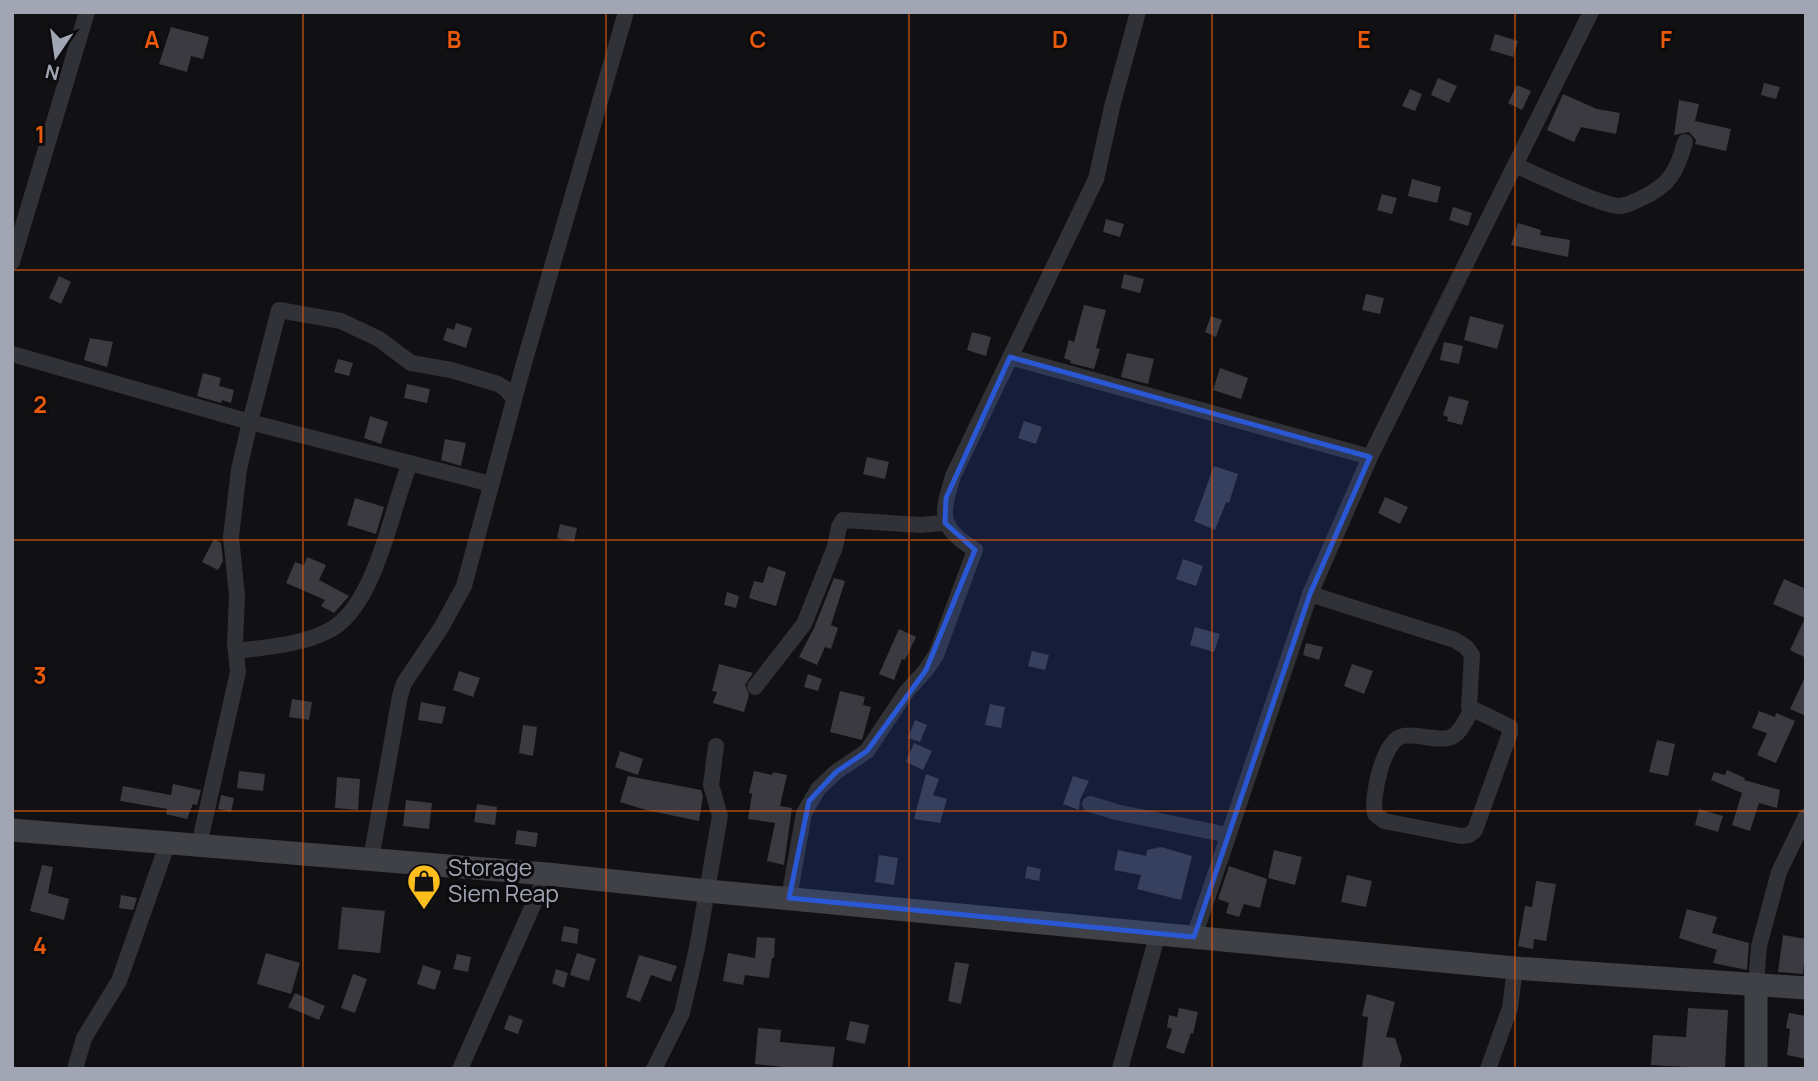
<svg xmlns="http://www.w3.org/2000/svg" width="1818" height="1081" font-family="Manrope,sans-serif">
<rect width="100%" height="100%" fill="#111012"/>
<g fill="#3a3a40">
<polygon points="171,27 209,37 203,59 191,56 187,72 159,64"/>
<polygon points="1495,34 1518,41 1513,57 1490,50"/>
<polygon points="1438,78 1457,86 1449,103 1431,95"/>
<polygon points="1764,83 1780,87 1776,99 1761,95"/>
<polygon points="1517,85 1531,91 1522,110 1508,103"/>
<polygon points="1410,89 1422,94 1415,111 1402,106"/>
<polygon points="1563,94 1597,109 1620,113 1616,134 1581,127 1574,142 1547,130"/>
<polygon points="1679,100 1699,104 1695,121 1731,129 1726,151 1695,144 1696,140 1689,132 1674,135"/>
<polygon points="1412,179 1441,187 1437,203 1408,196"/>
<polygon points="1382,194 1397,198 1392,214 1377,210"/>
<polygon points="1453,207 1472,213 1468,226 1449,220"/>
<polygon points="1106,219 1124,224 1120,237 1103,232"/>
<polygon points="1518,223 1541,230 1540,235 1570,240 1568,257 1511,245"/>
<polygon points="1124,274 1144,279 1140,293 1121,288"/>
<polygon points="59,276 71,282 61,304 49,298"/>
<polygon points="1366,294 1384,298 1380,314 1362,310"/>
<polygon points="1084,305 1106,310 1096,348 1100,349 1094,369 1070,363 1071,361 1064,358 1069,340 1074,342"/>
<polygon points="1211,316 1222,320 1216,337 1205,332"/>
<polygon points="1470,316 1504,325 1497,349 1464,340"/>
<polygon points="456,323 472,328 466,348 443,340 447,328 454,330"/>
<polygon points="972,332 991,337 986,356 967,350"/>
<polygon points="90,338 113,342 107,367 84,360"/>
<polygon points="1444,342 1463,346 1459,364 1440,360"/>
<polygon points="1127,353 1154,359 1148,384 1121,377"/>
<polygon points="338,359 353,363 349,376 334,372"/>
<polygon points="1220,368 1248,378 1241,399 1213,390"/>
<polygon points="203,373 221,378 219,386 234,390 231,403 222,400 221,403 197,396"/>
<polygon points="407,384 430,389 427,403 404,398"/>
<polygon points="1449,396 1469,401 1462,425 1447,421 1448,417 1443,415"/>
<polygon points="370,416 388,422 381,444 364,438"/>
<polygon points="1024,421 1042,427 1036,444 1018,438"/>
<polygon points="445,439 466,443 461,466 441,460"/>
<polygon points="867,457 889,462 885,479 863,474"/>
<polygon points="1214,466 1238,474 1229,503 1226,502 1215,530 1194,521"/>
<polygon points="1385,497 1408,507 1400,524 1378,513"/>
<polygon points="355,498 384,507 376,534 347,525"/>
<polygon points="560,524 577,528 574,542 557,538"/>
<polygon points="214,539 221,543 223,561 218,570 202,562"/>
<polygon points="307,557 326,565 319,580 349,596 334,613 321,606 325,600 286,583 295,562 304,565"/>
<polygon points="1183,559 1203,566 1196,586 1176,579"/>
<polygon points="768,566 786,572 776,606 749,598 754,581 763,583"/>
<polygon points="834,578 845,581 831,625 838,628 831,649 825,647 817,665 799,657 814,628"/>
<polygon points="1784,579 1806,589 1806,658 1790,650 1805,618 1773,604"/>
<polygon points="727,592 739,596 736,608 724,605"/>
<polygon points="1195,627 1220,634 1214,652 1190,645"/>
<polygon points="899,629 916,637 905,660 902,659 894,680 879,674"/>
<polygon points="1306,643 1323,647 1319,660 1303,655"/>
<polygon points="1032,651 1049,655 1045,670 1028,666"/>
<polygon points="719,664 753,673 745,685 749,695 744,712 713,703 717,692 712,691"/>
<polygon points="1352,664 1373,671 1364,694 1344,686"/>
<polygon points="459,671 480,678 473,697 453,690"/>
<polygon points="808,674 822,679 818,691 804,687"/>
<polygon points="1806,675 1806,716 1790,709"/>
<polygon points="840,691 865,697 863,705 871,707 862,740 830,732"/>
<polygon points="292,699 312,702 309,720 289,717"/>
<polygon points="421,702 446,707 442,724 418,720"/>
<polygon points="990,704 1005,707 1001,728 985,725"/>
<polygon points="1759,711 1775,717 1776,713 1795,721 1776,763 1757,755 1767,733 1752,728"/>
<polygon points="915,720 927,725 920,742 908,738"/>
<polygon points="523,725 537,727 533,756 519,753"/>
<polygon points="1657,740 1675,744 1668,776 1649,772"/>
<polygon points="914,743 932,751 923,770 906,762"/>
<polygon points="620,751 643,759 638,775 615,767"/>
<polygon points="1727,770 1745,778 1744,780 1780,790 1777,808 1759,803 1750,831 1732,825 1742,793 1711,780 1714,772 1725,775"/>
<polygon points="239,771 265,774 263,791 237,788"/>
<polygon points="754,771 772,775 773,772 787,775 780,806 792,808 784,865 767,861 775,823 748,819 752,794 749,793"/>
<polygon points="926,774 939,779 933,795 947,799 940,823 914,819"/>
<polygon points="628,776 701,790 703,796 699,821 646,810 620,802"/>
<polygon points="1073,776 1089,781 1080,800 1079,810 1063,804"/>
<polygon points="337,777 360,779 358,810 335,808"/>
<polygon points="173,784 201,790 197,805 193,804 187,819 166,814 167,809 120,801 123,786 171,795"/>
<polygon points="221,795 234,798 231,812 218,809"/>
<polygon points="406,800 432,803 429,829 403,826"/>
<polygon points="477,804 497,807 495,825 474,822"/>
<polygon points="1699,809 1723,816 1718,832 1695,825"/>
<polygon points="517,830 538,833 536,847 515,844"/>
<polygon points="1161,847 1192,856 1181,900 1137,889 1141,875 1114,870 1118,850 1146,856 1147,850"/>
<polygon points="1274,850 1302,857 1295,885 1268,878"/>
<polygon points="879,855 898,858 894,885 875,882"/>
<polygon points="42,865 53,867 48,893 69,899 64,920 30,911"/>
<polygon points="1027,866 1041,869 1039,881 1025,878"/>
<polygon points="1229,866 1267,879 1260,908 1244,904 1239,917 1226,913 1229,903 1218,899"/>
<polygon points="1347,875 1372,881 1366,907 1341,902"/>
<polygon points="1536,881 1556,884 1546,941 1534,939 1533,949 1518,946 1525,906 1532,907"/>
<polygon points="121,895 137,898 133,910 119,908"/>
<polygon points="342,907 385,911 380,953 338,949"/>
<polygon points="1687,909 1717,917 1712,933 1749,943 1747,970 1713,963 1717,950 1679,938"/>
<polygon points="564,926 579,929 577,944 561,941"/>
<polygon points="1783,935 1806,939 1803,974 1778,972"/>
<polygon points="757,937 775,938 774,958 772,958 769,978 745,975 743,985 723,981 728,953 755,958"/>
<polygon points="266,953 300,963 291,994 257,984"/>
<polygon points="577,953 596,959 589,981 570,975"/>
<polygon points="457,954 471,957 468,972 453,969"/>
<polygon points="639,955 677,966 671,982 651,975 640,1002 626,997"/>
<polygon points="955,962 969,964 961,1004 948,1001"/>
<polygon points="423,965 441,971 435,990 417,984"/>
<polygon points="556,969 568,973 564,988 552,983"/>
<polygon points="353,974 367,979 355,1013 341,1008"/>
<polygon points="295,993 325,1006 319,1020 288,1007"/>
<polygon points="1367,994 1395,1002 1386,1037 1395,1038 1402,1059 1399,1069 1362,1069 1368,1017 1362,1016"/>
<polygon points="1179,1008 1198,1012 1193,1034 1191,1033 1184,1054 1166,1048 1172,1029 1167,1027 1169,1015 1177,1017"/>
<polygon points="1688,1008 1728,1010 1725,1069 1687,1069 1687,1067 1651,1065 1653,1035 1686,1037"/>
<polygon points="1789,1013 1806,1016 1806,1059 1787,1055 1790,1029 1786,1028"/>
<polygon points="509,1015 523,1020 518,1034 504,1029"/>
<polygon points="850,1021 869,1025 865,1044 846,1040"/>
<polygon points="758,1028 781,1030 780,1042 835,1047 832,1069 803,1069 755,1064"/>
</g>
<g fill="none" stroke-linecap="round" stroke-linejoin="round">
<g stroke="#313237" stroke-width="16">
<path d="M 1517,166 C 1538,175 1599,205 1619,206 C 1626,206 1633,202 1640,199 C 1669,186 1677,172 1685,142"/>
<polyline points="12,262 87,12"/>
<polyline points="12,354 250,422 239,469 231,537 237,596 235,643 238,672 199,845"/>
<polyline points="1010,357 1370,457"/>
<polyline points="491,484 250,422 279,310 341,321 379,339 411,363 451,370 498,384 506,389 514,399"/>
<path d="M 1310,594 L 1455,640 L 1466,647 L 1472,655 L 1469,707 L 1510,727 L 1510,733 L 1475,830 L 1469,835 L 1461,836 L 1384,821 L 1375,814 C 1371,797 1383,740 1403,736 C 1417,733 1434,741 1448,738 C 1460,736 1466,719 1472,709"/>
<path d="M 236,651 C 267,647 302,645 330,630 C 376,605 391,510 410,463"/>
<polyline points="755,687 804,624 835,547 839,527 843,520 920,525 945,523"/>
<polyline points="1090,804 1116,812 1228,835"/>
<polyline points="371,859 400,696 404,683 441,628 464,586 524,363 626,12"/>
<path d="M 789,898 L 804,813 L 818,789 L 836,772 L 867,751 L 907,691 L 926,670 L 936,655 L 975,550 C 938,526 941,516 953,476 L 1096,179 L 1113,103 L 1138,12"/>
<polyline points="1194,937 1310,594 1370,457 1591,12"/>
<polyline points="1756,984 1759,946 1779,872 1806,816"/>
<polyline points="75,1069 84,1038 119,981 168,842"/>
<polyline points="460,1069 547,874"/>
<polyline points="654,1069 682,1013 697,948 720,816 711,785 716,746"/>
<polyline points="1120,1069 1158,933"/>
<polyline points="1488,1069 1510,1008 1515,968"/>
</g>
<g stroke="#3f4147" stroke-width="23">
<polyline points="12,830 547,874 708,891 1515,968 1806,988"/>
<polyline points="1756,1069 1756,984"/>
</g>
</g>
<path fill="#2a57d4" fill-opacity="0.2" stroke="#2a57d4" stroke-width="5" stroke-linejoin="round" d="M 1010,357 L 1370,457 L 1310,594 L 1194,937 L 789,898 L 809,801 L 836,772 L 867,751 L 926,670 L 975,550 L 945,523 L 946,498 Z"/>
<path fill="none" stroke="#e8590c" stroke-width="2" stroke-opacity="0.55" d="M 303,12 L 303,1069M 606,12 L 606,1069M 909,12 L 909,1069M 1212,12 L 1212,1069M 1515,12 L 1515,1069M 12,270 L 1806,270M 12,540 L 1806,540M 12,811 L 1806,811"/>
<defs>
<g id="shop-pin" transform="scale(1.75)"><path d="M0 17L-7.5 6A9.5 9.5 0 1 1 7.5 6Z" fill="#fdbe1d" stroke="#0c0b0d"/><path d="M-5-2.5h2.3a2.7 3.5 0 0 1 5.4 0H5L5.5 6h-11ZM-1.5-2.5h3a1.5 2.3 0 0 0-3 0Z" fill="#111"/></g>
</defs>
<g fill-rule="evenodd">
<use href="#shop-pin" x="424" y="881"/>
</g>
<g text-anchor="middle" stroke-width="6" stroke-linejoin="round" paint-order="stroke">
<g font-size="23" fill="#a1a5b4" stroke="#0c0b0d" text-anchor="start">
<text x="448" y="876">Storage<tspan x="448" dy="26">Siem Reap</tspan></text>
</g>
</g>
<g font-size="23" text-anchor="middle" font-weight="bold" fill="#e8590c" stroke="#0c0b0d" stroke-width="6" stroke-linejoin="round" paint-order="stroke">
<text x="152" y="48">A</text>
<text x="454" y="48">B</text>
<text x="758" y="48">C</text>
<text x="1060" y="48">D</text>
<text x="1364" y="48">E</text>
<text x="1666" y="48">F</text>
<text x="40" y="143">1</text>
<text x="40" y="413">2</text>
<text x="40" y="684">3</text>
<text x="40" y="954">4</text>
</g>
<rect width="1818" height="1081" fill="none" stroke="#a1a5b4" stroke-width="28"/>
<g transform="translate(56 56) rotate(193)" stroke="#0c0b0d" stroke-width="5" paint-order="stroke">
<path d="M0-5L12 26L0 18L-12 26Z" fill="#a1a5b4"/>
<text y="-10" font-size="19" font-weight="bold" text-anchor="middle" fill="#a1a5b4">N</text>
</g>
</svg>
